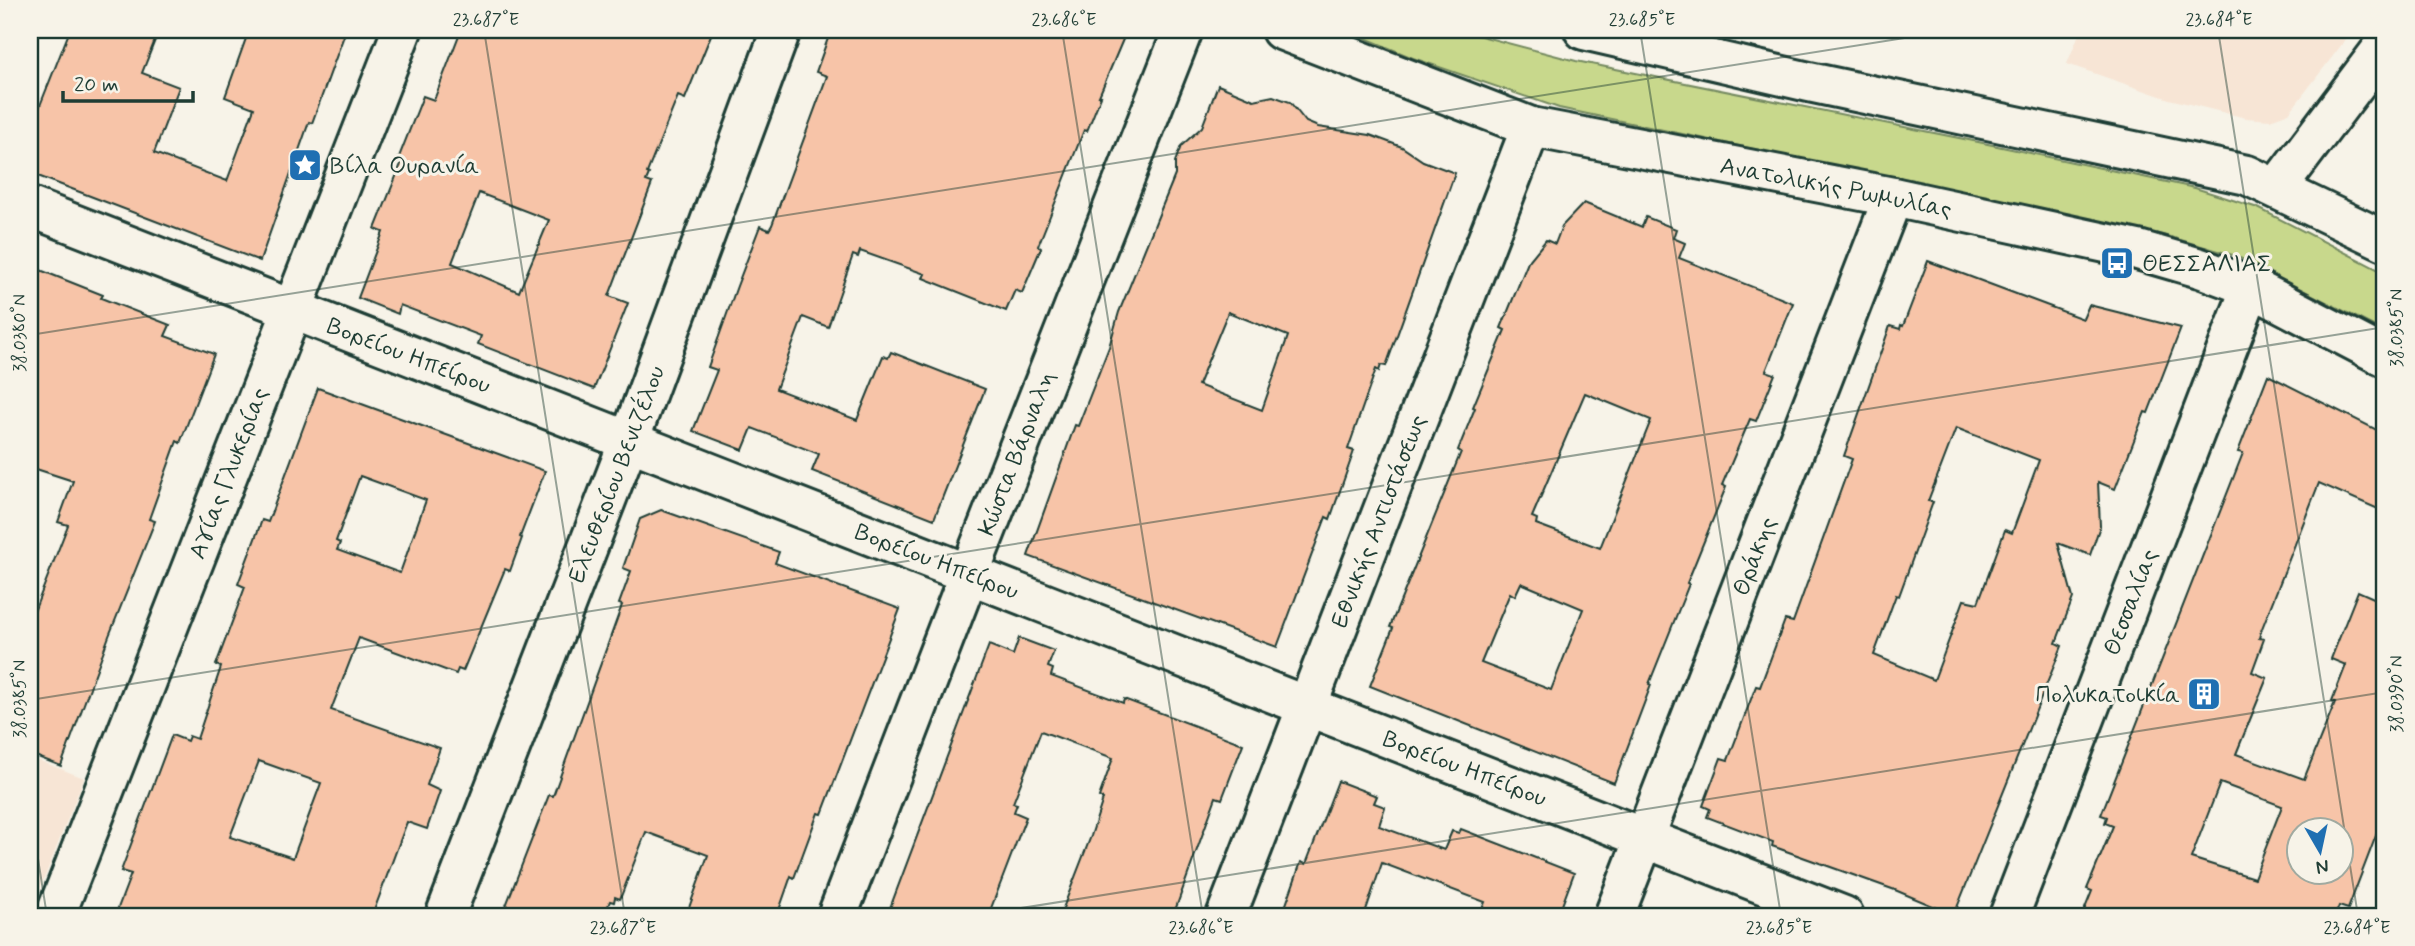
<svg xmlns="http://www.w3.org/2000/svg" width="2415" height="946" font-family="Mynerve,sans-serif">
<rect width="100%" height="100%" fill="#f7f3e8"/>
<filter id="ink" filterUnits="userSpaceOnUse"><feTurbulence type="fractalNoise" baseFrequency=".0143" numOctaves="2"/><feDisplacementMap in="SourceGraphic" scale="14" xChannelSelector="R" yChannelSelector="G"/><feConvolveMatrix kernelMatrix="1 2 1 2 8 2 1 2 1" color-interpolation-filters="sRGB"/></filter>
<g filter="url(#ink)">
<g fill="#f7e5d5">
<polygon points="2070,30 2353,30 2289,113 2270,120 2246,118 2169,99 2067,64 2079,34"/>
<polygon points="30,757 84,778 30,914"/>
</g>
<polygon fill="#c8d88c" stroke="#748a60" stroke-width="2" points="1346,30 1458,30 1576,61 1964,139 2195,188 2258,208 2385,273 2385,332 2236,256 2163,235 1559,108 1413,58"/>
<g fill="#f7c4a8" stroke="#1f3d34" stroke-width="2" fill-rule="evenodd">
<polygon points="70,30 159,30 142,73 179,87 154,153 227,181 254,108 225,97 249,30 346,30 312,123 309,122 260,261 30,173 30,104 39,108"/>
<path d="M 461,30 L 713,30 L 685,99 L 678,96 L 647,173 L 649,174 L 646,181 L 652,183 L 609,296 L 628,303 L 594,389 L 478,344 L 481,336 L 400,305 L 398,314 L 358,298 L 383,232 L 375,229 L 403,159 L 399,157 L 423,96 L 434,100 ZM 479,193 L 549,220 L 519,292 L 452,263 Z"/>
<polygon points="831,30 1127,30 1099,96 1101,96 1087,131 1084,130 1038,246 1041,248 1022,293 1015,290 1006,311 923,278 925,274 860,251 858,257 853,255 828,327 803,317 776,389 857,420 883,356 888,358 891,352 985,389 934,519 812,471 819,454 752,428 743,450 693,431 717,370 708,367 737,286 760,226 769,230 772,225 827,76 816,72"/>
<path d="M 1218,85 L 1254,100 L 1273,96 L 1290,102 L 1306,122 L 1318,127 L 1370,135 L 1402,147 L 1423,161 L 1455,173 L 1386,366 L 1381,365 L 1379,371 L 1376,369 L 1348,449 L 1354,451 L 1330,519 L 1326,517 L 1277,647 L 1028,556 L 1075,425 L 1078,426 L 1109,347 L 1119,312 L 1175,175 L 1175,162 L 1181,146 L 1202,127 ZM 1228,312 L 1288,336 L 1262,410 L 1198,385 Z"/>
<path d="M 1584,203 L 1642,227 L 1646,217 L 1676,229 L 1673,238 L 1685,243 L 1679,258 L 1793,303 L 1766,371 L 1775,374 L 1756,421 L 1750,419 L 1722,485 L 1726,487 L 1687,583 L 1689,584 L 1649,684 L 1651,685 L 1614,783 L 1370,686 L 1393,628 L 1390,627 L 1461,452 L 1458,450 L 1475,408 L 1473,407 L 1505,330 L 1501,328 L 1528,262 L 1546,240 L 1555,244 L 1562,226 ZM 1585,393 L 1651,420 L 1600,548 L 1536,524 L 1537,519 L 1532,517 ZM 1521,583 L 1583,609 L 1551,690 L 1481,663 L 1510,593 L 1515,596 Z"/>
<path d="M 1928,261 L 2083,319 L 2089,305 L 2181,328 L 2148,413 L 2145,412 L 2115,489 L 2098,482 L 2100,526 L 2090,555 L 2058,543 L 2073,598 L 2056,643 L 2062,646 L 1954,915 L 1895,890 L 1772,846 L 1773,842 L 1707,817 L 1710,809 L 1703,806 L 1721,758 L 1728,760 L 1756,686 L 1760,687 L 1785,620 L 1793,622 L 1852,459 L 1844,456 L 1890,326 L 1900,329 L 1901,325 L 1903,326 ZM 1956,428 L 2039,460 L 2012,533 L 2005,530 L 1978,603 L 1964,600 L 1934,680 L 1874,655 L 1896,595 L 1899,596 L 1933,502 L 1928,501 Z"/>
<polygon points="30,266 103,295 101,298 170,325 165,336 214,354 180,443 177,441 149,519 155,521 109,636 61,766 30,754 30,622 68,525 58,522 73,481 30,467"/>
<path d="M 2268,375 L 2385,434 L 2385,512 L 2319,483 L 2261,631 L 2259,638 L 2264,639 L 2252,672 L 2267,678 L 2236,754 L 2304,779 L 2335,702 L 2332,701 L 2346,665 L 2331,659 L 2358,591 L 2385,603 L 2385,812 L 2348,909 L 2339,906 L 2335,916 L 2082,916 L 2092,891 L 2087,889 L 2113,826 L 2105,823 L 2107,817 L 2101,815 L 2243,453 L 2238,452 ZM 2220,783 L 2282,806 L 2254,878 L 2191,858 ZM 2300,830 L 2342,830 L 2342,872 L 2300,872 Z"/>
<path d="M 318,388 L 545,471 L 520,537 L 522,538 L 510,571 L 505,569 L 463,671 L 458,669 L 456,674 L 359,638 L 331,710 L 440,748 L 427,785 L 440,791 L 427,829 L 407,822 L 372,916 L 115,916 L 131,874 L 121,871 L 172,735 L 187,741 L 189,736 L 197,739 L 221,667 L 216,665 L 245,587 L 238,584 L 262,520 L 268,522 ZM 360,476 L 426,500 L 400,573 L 337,550 L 340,543 L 336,541 ZM 259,761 L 321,783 L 293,858 L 230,837 Z"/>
<polygon points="661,510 779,552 775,563 900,609 822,814 818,813 794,878 791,876 777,916 686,916 708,855 646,832 620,899 615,897 614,902 610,901 604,916 502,916 549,795 553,796 622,605 619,604 631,571 623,568 640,519"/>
<polygon points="1019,638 1054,651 1048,667 1053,669 1051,676 1123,703 1124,699 1243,744 1222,799 1216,797 1173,916 1060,916 1091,836 1103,799 1099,797 1113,758 1041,731 1013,803 1017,804 1014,812 1026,817 988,916 887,916 989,645 1013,655"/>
<polygon points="1338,781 1377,796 1374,803 1385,807 1379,826 1444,850 1452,831 1459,833 1461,829 1574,873 1558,916 1479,916 1485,902 1382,863 1364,916 1282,916 1301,862 1306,864"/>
</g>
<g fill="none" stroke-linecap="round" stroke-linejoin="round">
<g stroke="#1f3d34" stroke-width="44">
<g id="street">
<polyline points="2277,188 2385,45"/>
<polyline points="30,207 1844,916"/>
<polyline points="55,916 402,30"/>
<polyline points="445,916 629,441 781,30"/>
<polyline points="837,916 969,574 1183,30"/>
<polyline points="1226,916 1531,127"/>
<polyline points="1614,916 1893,197"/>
<polyline points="2009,916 2251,287"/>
</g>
</g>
<g stroke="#1f3d34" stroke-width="44">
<g id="secondary">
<polyline points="1281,30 1531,127 1893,197 2138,250 2200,268 2251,287 2385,357"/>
<polyline points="1584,30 1809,82 2247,175 2385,241"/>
</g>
</g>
<use href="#street" stroke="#f7f3e8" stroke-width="38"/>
<use href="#secondary" stroke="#f7f3e8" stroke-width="38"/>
</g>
</g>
<path fill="none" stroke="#1f3d34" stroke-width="2" stroke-opacity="0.45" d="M 484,30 L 625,916M 1062,30 L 1203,916M 1640,30 L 1781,916M 2218,30 L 2358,916M 30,335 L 1955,30M 30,700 L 2385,327M 30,808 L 47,916M 971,916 L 2385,692"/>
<defs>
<g id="sight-square" transform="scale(1.75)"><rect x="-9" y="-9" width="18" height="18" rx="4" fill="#1f6fb2" stroke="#f7f3e8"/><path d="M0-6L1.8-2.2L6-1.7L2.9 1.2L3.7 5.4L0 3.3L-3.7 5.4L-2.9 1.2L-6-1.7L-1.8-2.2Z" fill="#fff"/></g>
<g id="bus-square" transform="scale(1.75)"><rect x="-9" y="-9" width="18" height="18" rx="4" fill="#1f6fb2" stroke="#f7f3e8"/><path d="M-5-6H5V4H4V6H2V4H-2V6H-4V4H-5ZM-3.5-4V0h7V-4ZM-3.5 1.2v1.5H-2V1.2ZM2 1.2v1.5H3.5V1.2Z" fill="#fff"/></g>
<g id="building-square" transform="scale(1.75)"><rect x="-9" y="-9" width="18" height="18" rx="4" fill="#1f6fb2" stroke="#f7f3e8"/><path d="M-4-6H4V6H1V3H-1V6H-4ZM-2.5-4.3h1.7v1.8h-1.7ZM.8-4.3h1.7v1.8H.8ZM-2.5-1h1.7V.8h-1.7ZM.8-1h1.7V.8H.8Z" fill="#fff"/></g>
</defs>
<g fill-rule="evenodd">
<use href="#sight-square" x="305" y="165"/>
<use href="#bus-square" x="2117" y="263"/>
<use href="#building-square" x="2204" y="694"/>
</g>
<g text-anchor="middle" stroke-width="6" stroke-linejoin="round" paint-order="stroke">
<g font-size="24" fill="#1f3d34" stroke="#f7f3e8" text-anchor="start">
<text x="330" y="173">Βίλα Ουρανία</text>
<text x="2142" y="271">ΘΕΣΣΑΛΙΑΣ</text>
<text x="2180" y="702" text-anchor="end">Πολυκατοικία</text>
</g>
<g font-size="24" fill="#1f3d34" stroke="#f7f3e8">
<text transform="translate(1836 187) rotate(11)" y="8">Ανατολικής Ρωμυλίας</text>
<text transform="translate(409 355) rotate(21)" y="8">Βορείου Ηπείρου</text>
<text transform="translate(1016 453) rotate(-69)" y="8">Κώστα Βάρναλη</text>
<text transform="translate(228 473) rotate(-69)" y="8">Αγίας Γλυκερίας</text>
<text transform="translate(616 474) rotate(-69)" y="8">Ελευθερίου Βενιζέλου</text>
<text transform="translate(1378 521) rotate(-69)" y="8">Εθνικής Αντιστάσεως</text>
<text transform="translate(1754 556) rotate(-69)" y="8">Θράκης</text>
<text transform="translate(937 561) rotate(21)" y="8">Βορείου Ηπείρου</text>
<text transform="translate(2130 602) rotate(-69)" y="8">Θεσσαλίας</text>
<text transform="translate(1465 768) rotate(21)" y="8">Βορείου Ηπείρου</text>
</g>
</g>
<rect width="2415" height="946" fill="none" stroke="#f7f3e8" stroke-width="77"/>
<g transform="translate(2320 851) rotate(171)"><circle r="33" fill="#f7f3e8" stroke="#a1aaa0" stroke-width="2"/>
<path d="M0-5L12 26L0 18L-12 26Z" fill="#1f6fb2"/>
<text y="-10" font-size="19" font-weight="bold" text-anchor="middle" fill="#1f3d34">N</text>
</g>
<path d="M63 91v10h130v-10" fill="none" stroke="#1f3d34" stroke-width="3.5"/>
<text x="74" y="91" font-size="21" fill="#1f3d34" stroke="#f7f3e8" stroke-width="5" paint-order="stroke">20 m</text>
<rect x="38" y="38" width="2338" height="870" fill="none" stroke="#1f3d34" stroke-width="2.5"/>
<g font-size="18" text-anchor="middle" fill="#1f3d34">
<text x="486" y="25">23.687°E</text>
<text x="1064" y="25">23.686°E</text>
<text x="1642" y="25">23.685°E</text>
<text x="2219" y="25">23.684°E</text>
<text transform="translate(2396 328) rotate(-90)" y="6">38.0385°N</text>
<text transform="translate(19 333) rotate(-90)" y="6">38.0380°N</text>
<text transform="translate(2396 694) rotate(-90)" y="6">38.0390°N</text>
<text transform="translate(19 699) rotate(-90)" y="6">38.0385°N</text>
<text x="623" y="933">23.687°E</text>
<text x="1201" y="933">23.686°E</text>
<text x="1779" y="933">23.685°E</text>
<text x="2357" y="933">23.684°E</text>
</g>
</svg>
